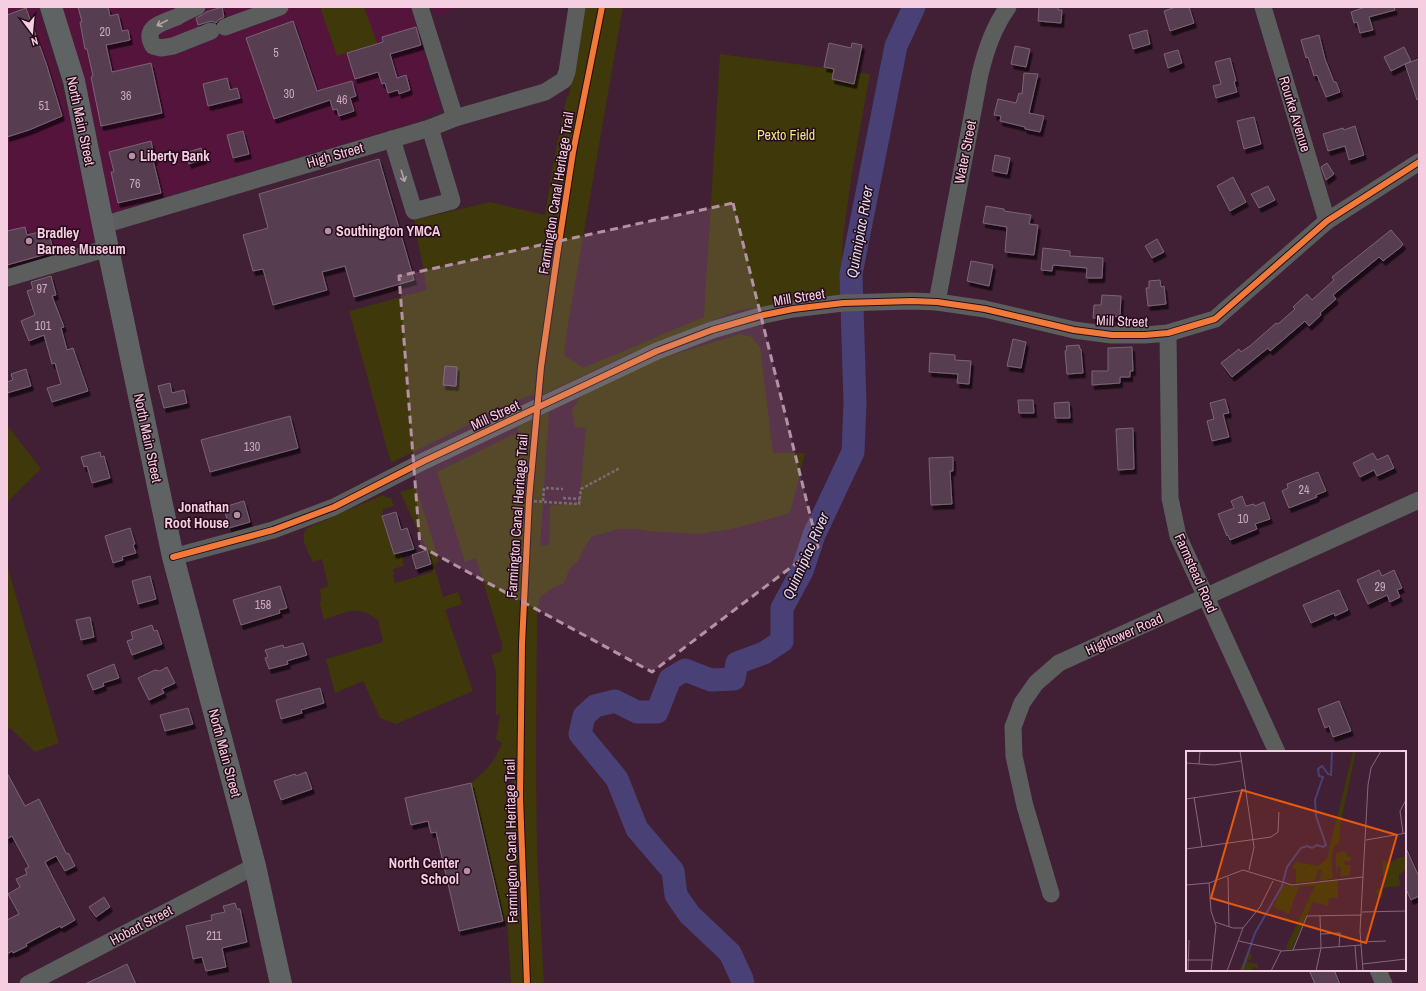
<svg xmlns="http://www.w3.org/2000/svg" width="1426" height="991" font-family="'Archivo Narrow',sans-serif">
<defs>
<filter id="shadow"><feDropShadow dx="2.5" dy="4.5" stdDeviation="0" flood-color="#0009"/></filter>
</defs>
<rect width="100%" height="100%" fill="#411f34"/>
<g fill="#55143c">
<polygon points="7,7 37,7 69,115 94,241 7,267"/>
<polygon points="63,7 410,7 441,110 416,121 357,140 111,213"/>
<polygon points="433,7 461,7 436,16"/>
</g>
<g fill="#3e380a" fill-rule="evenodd">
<polygon points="320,7 364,7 377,43 337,56"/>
<polygon points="583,7 623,7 567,330 564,355 583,368 704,317 720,54 870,74 852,173 843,237 841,296 739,310 629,354 544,394 532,395 518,400 391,463 349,311 427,290 414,220 490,202 545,215 553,164 567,96 569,95"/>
<path d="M 740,334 L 752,337 L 760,347 L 773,453 L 805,453 L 790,513 L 736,528 L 699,534 L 648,531 L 636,529 L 618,529 L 591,537 L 581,554 L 578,561 L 570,568 L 564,583 L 554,587 L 540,597 L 537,616 L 536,757 L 537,853 L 544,984 L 511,984 L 507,921 L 503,921 L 471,783 C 487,770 494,762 502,743 L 496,739 L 500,714 L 496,715 L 496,671 L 491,655 L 502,651 L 502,644 L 476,558 L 465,562 L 437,472 L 518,432 L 518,426 L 549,412 L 540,546 L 549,545 L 550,505 L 579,503 L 586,428 L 575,427 L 572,410 L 580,398 L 588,391 L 656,360 ZM 505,769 L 513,770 L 509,859 Z"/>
<polygon points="7,425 41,469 7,502"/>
<path d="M 416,487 L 439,561 L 434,565 L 443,597 L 458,592 L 462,604 L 445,610 L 473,691 L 396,724 L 380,718 L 363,681 L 335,693 L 326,659 L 383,642 L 378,620 C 356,604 347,612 324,620 L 320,604 L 321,599 L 320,589 L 328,586 L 322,559 L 313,562 C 308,551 298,538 307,528 L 383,495 L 387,498 L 391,498 L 394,506 L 383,509 L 382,516 L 394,554 L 401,552 L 404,566 L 393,569 L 395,574 L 393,575 L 395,583 L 433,572 L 427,550 L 400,492 Z"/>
<polygon points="7,565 59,743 35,752 10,728 7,730"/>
</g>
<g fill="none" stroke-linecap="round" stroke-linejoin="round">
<polyline stroke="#494076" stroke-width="23" points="743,984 742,979 730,953 689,914 676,895 673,871 637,829 617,779 580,734 584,716 595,706 615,701 637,712 657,712 670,679 685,670 711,680 734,679 737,663 764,653 782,641 782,608 802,571 814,535 853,452 855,403 851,274 896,46 914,7"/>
</g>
<g fill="#563e50" stroke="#7c6377" filter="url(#shadow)">
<polygon points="78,7 108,7 110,16 118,14 122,31 128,30 130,40 106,45 112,72 151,63 162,113 101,126 91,77 93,76 87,49 85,49 80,22 82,22"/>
<polygon points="222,7 224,17 218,20 216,23 212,21 208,22 198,25 196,18 204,14 206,12"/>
<polygon points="1039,7 1058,7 1058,10 1062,10 1061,23 1038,21"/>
<polygon points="1176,7 1189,7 1194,23 1170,31 1164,11"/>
<polygon points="1365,7 1394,7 1395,10 1369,17 1373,30 1360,33 1357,22 1354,23 1351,12"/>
<polygon points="26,8 47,66 62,116 29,130 7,137 7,15"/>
<polygon points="293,21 317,91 352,81 356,96 350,98 354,111 339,116 337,109 333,110 330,100 274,119 246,38"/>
<polygon points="416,27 421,45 390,54 397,78 406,75 410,90 399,94 398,90 388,93 385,83 382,84 378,72 355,79 347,53 383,42 382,37"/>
<polygon points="1147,30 1150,44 1133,49 1129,35"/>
<polygon points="1319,35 1325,59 1334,82 1336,82 1340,92 1326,97 1317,75 1314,76 1308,57 1306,58 1301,40"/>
<polygon points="829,43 851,48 852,43 862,45 854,84 832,79 834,69 824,67"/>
<polygon points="1015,46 1030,49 1026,67 1011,64"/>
<polygon points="1404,47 1411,61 1391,71 1384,57"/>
<polygon points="1178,50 1182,63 1168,68 1164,54"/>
<polygon points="1230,58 1236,81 1234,82 1237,92 1216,98 1213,86 1221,84 1215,62"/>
<polygon points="1419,59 1419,99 1417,100 1405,64"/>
<polygon points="1024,73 1038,74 1029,113 1044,116 1040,132 1025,129 1025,127 1000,121 1001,116 994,115 998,99 1016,103 1019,93 1022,94"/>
<polygon points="227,78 230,90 237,88 240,98 208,106 203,84"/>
<polygon points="1254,117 1261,144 1244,149 1237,121"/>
<polygon points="1355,126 1364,155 1349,160 1345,146 1328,151 1323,134 1343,128 1344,130"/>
<polygon points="243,131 249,154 233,158 227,135"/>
<polygon points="151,141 155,160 153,160 161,193 118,203 111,172 114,172 109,152"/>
<polygon points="201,148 204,159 189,164 185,153"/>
<polygon points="995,155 1010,158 1007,174 992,171"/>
<polygon points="379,159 414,280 354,297 345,266 322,272 327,290 273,305 263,269 253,271 243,235 268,228 259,194"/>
<polygon points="1327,163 1334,174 1326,180 1321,167"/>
<polygon points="1233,177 1246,202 1230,211 1217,186"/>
<polygon points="1268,186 1275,200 1259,208 1251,194"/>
<polygon points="986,206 1004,209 1004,211 1031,215 1029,224 1038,225 1034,255 1005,252 1007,227 983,223"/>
<polygon points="25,227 27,235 48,230 53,249 49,250 50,253 7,265 7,231"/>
<polygon points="1391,230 1403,244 1401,247 1383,261 1379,257 1333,295 1336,299 1320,313 1321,315 1309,326 1305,321 1270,351 1268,348 1232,377 1221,363 1239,349 1241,352 1250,346 1276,323 1278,324 1295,309 1293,307 1307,294 1312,300 1334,280 1332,277"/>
<polygon points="1157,239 1164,252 1152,258 1145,246"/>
<polygon points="1043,248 1070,251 1070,256 1103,258 1102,278 1086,278 1087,268 1053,265 1052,271 1041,270"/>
<polygon points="971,261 993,265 989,286 967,281"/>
<polygon points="51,276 56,295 52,296 64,327 61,328 67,350 73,348 88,391 52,402 47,388 61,384 55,363 52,364 44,335 29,341 21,321 35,315 27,291 33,289 31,282"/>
<polygon points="1160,280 1161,287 1164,286 1166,304 1148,306 1146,288 1149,288 1149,281"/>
<polygon points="1102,295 1121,296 1120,317 1110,316 1109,319 1093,318 1094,305 1101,305"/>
<polygon points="1013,339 1026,342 1021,368 1007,366"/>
<polygon points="1079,345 1080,349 1081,349 1083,373 1067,374 1065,351 1067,350 1066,346"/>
<polygon points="1132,347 1133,371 1130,371 1130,377 1120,377 1120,383 1092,385 1092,371 1108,371 1108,348"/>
<polygon points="930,353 955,355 955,360 971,361 969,384 957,383 958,374 929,372"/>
<polygon points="445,366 457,367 456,386 443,385"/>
<polygon points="26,369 31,386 7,393 7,382 13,380 11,374"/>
<polygon points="170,383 172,393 184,390 187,403 164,408 158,386"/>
<polygon points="1225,399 1229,413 1223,414 1229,437 1212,441 1207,421 1214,419 1210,403"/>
<polygon points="1018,400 1033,400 1034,413 1019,413"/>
<polygon points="1069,402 1070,418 1055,418 1054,403"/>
<polygon points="290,416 298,448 210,472 201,440"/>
<polygon points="1133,428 1134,469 1118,470 1116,429"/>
<polygon points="100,452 101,457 104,456 110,478 92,483 87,466 84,467 81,457"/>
<polygon points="1373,453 1377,460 1388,455 1394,468 1377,476 1374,470 1360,477 1353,463"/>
<polygon points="953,457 953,471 950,471 952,504 931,505 929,458"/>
<polygon points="1318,472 1326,491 1316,495 1317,497 1289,508 1282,491 1288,488 1287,484"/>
<polygon points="1242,496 1246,506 1254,504 1255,506 1264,502 1270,519 1255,524 1257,529 1230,540 1228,535 1227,536 1218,514 1234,508 1231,501"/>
<polygon points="244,501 250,522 229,528 224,507"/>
<polygon points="396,512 401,530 407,528 414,549 394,554 382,516"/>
<polygon points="130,528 135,544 133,545 136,553 122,557 123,560 113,563 105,536"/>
<polygon points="427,550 431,564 416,569 412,555"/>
<polygon points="1379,570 1382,576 1394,570 1402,588 1397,590 1400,597 1390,602 1387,595 1368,604 1357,580"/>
<polygon points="150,576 156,599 138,604 132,581"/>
<polygon points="280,586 287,608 279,610 280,613 241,625 233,600"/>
<polygon points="1339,590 1348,610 1335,616 1334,613 1311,623 1303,605"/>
<polygon points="90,617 94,637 81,640 76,620"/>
<polygon points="152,625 154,631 157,630 162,644 132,655 127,641 133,639 131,632"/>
<polygon points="303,643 307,655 287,661 288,664 269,669 265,658 268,657 265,650 283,645 284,648"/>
<polygon points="114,664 119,678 103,683 104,686 93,690 87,675"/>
<polygon points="167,667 175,683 162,689 164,693 149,700 138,678 155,670 160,671"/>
<polygon points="320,688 324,703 301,710 302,713 281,719 276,700"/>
<polygon points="1339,701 1351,731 1333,737 1329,726 1325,728 1318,709"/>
<polygon points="188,708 193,724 165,731 160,715"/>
<polygon points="306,772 312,789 281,800 274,781 295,774 296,776"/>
<polygon points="7,773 25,806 39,799 66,853 69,854 75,866 65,871 56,856 45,862 75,920 61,928 60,926 26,944 27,946 13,953 12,951 7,954 7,920 19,914 8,894 20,887 16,879 27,874 25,869 29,867 12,836 7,839"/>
<polygon points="471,783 503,921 459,931 436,832 431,833 428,821 411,825 405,798"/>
<polygon points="1405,846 1419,877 1419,896 1411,900 1405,887"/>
<polygon points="104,897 110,907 96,917 89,907"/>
<polygon points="235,903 237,909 240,909 247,942 222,948 226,967 206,971 202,957 193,959 186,926 212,920 211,915 225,912 223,906"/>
<polygon points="127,964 136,984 85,984 113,971"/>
<polygon points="1309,970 1334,970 1340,984 1315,984"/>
</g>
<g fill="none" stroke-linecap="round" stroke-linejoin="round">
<g stroke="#696368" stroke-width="2.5" stroke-dasharray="3 2" stroke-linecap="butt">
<polyline points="563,498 580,499"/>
<polyline points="529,501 579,504 581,489 620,468"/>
<polyline points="543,501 544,488 563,489"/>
</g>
<g stroke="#5c5e5e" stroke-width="17">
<path d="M 197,7 C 190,9 184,13 177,17 C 163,23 142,26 153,46 L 161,48 L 173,46 L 211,31"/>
<polyline points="420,7 455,118"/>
<polyline points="1263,7 1327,221"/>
<polyline points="225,27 280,7"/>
<polyline points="392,139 414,211 452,201 430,128"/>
<polyline points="103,225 430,128 455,118 545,92 564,80 567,72 577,7"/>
<polyline points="7,278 108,248"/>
<path d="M 937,302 L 980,74 C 986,50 993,28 1008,7"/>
<polyline points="1168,333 1170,498 1178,536 1277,752"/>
<polyline points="173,557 273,530 334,507 424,461 657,351 712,330 764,315 793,309 843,303 912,301 937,302 985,309 1074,330 1112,335 1145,335 1168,333 1215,319 1327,221 1419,162"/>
<polyline points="1051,894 1025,806 1014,756 1013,727 1022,703 1036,683 1059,663 1419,500"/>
<polyline points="1378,970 1384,984"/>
<polyline points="28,984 255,866"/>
</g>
<polyline stroke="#606364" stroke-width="22" points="51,7 74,81 103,225 173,557 255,866 281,984"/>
<g stroke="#260b1a" stroke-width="8">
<g id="cycleway">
<polyline points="173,557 273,530 334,507 424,461 657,351 712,330 764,315 793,309 843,303 912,301 937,302 985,309 1074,330 1112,335 1145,335 1168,333 1215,319 1327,221 1419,162"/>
<polyline points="527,984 520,797 522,644 529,499 541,367 557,256 573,152 602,7"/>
</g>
</g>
<use href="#cycleway" stroke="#f17a3a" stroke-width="6"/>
</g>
<defs><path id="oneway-shaft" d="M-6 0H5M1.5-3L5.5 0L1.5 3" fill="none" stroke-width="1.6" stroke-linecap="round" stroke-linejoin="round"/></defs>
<g stroke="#b8a1ad">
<use href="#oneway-shaft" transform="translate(162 23) rotate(153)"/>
<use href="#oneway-shaft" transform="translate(403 176) rotate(73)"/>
</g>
<path fill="#b691a4" fill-opacity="0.2" stroke="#b691a4" stroke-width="3" stroke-dasharray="8 5" stroke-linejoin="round" d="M 733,203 L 818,547 L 652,672 L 420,546 L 399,276 Z"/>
<g fill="#b691a4" stroke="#260b1a" stroke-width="1.5">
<circle cx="132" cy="156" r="4"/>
<circle cx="328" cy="231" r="4"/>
<circle cx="29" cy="241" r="4"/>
<circle cx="237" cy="515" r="4"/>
<circle cx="467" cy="871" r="4"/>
</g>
<g text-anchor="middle" stroke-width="3" stroke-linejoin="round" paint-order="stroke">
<g font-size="12" fill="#cdaabd">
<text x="105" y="36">20</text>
<text x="276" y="57">5</text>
<text x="289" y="98">30</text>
<text x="126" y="100">36</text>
<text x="342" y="104">46</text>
<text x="44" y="110">51</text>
<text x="135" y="188">76</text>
<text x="42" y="293">97</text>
<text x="43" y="330">101</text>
<text x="252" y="451">130</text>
<text x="1304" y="494">24</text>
<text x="1243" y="523">10</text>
<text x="1380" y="591">29</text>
<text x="263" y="609">158</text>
<text x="214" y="940">211</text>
</g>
<g font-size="14" fill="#f5cee1" stroke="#260b1a">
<text transform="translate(1295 114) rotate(73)" y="5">Rourke Avenue</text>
<text transform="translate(81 121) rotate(78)" y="5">North Main Street</text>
<text transform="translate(965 152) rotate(-79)" y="5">Water Street</text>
<text transform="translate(335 155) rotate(-16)" y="5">High Street</text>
<text transform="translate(556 193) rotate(-81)" y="5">Farmington Canal Heritage Trail</text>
<text transform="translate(799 297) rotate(-9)" y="5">Mill Street</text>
<text transform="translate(1122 321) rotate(2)" y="5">Mill Street</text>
<text transform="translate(495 415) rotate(-25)" y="5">Mill Street</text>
<text transform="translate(148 438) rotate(78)" y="5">North Main Street</text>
<text transform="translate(517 516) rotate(-86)" y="5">Farmington Canal Heritage Trail</text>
<text transform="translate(1196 573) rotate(66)" y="5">Farmstead Road</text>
<text transform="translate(1124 634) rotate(-24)" y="5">Hightower Road</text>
<text transform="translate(225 753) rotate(75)" y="5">North Main Street</text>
<text transform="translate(511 841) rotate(-91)" y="5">Farmington Canal Heritage Trail</text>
<text transform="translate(141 925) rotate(-28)" y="5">Hobart Street</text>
</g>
<g font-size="14" fill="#eae985" stroke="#260b1a">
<text x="786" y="140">Pexto Field</text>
</g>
<g font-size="14" font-weight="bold" fill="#f5cee1" stroke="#260b1a" text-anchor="start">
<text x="140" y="161">Liberty Bank</text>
<text x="336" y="236">Southington YMCA</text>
<text x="37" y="238">Bradley<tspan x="37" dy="16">Barnes Museum</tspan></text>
<text x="229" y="512" text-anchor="end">Jonathan<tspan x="229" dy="16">Root House</tspan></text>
<text x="459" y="868" text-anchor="end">North Center<tspan x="459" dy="16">School</tspan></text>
</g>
<g font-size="15" font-style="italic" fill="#dfdef0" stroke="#260b1a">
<text transform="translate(860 232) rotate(-80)" y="5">Quinnipiac River</text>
<text transform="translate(806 556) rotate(-66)" y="5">Quinnipiac River</text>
</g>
</g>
<g transform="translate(1186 751)">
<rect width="220" height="220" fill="#411f34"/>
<path d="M 167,0 L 170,0 L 154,75 L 153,92 L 148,95 L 145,106 L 147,127 L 133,130 L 137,115 L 136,119 L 132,119 L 129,130 L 110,132 L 110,118 L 106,117 L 110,111 L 132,115 L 141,108 ZM 159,100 L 162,106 L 165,106 L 165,110 L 158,110 L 159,114 L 164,114 L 164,124 L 154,126 L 155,116 L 151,116 L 150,126 L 150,102 ZM 215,106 L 220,106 L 220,111 L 219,119 L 213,124 L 214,135 L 197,137 L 196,147 L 193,147 L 190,139 L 197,136 L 197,109 L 202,112 ZM 152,129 L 152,147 L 143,147 L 142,155 L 127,151 L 106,198 L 99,198 L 129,135 L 113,135 L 103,163 L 87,156 L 98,133 L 109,135 ZM 64,194 L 66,194 L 64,202 L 66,207 L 61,211 L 72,213 L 72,218 L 67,216 L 65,220 L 53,220 Z" fill="#3e380a"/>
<path fill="none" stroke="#494076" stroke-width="2" d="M 56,220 L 69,182 L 96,135 L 101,116 L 115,97 L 121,95 L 126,97 L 131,94 L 137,96 L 140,94 L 130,65 L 129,49 L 137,26 L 133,25 L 132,18 L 136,15 L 142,23 L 145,24 L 146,0"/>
<path fill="none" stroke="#896579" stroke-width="1" d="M 54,0 L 68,96 L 63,119M 0,12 L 28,14 L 55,10M 13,13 L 14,0M 8,46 L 16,96M 0,48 L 59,39M 217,82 L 214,60 L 220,49M 180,89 L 220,82M 0,98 L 85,86 L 92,81 L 93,61M 42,126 L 43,176M 23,132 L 25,160 L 30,175 L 25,220M 0,134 L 23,132 L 57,119 L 106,134 L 177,126M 176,161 L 220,160M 29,171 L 47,177 L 57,177M 135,183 L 154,182 L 153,196M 53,190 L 96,200 L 175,194M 175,191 L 200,190M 169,195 L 171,220M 107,199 L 121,165 L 176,164M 0,209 L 26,209M 177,213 L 220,208M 2,220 L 3,189M 41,220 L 57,177 L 74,156 L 87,130M 85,220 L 95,200M 130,220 L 135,197 L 134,165M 177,220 L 174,180 L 182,34 L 185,17 L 195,0"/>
<path fill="#e8590c" fill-opacity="0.15" stroke="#e8590c" stroke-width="2" d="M 56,39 L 211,84 L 180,192 L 25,147 Z"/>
<rect width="220" height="220" fill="none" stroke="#f5cee1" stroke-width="2"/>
</g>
<rect width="1426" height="991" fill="none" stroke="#f5cee1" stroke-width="16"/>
<g transform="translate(32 32) rotate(164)" stroke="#260b1a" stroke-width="3" paint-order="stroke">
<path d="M0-3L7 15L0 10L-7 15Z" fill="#f5cee1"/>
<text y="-6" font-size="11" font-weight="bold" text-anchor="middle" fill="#f5cee1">N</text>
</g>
</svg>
